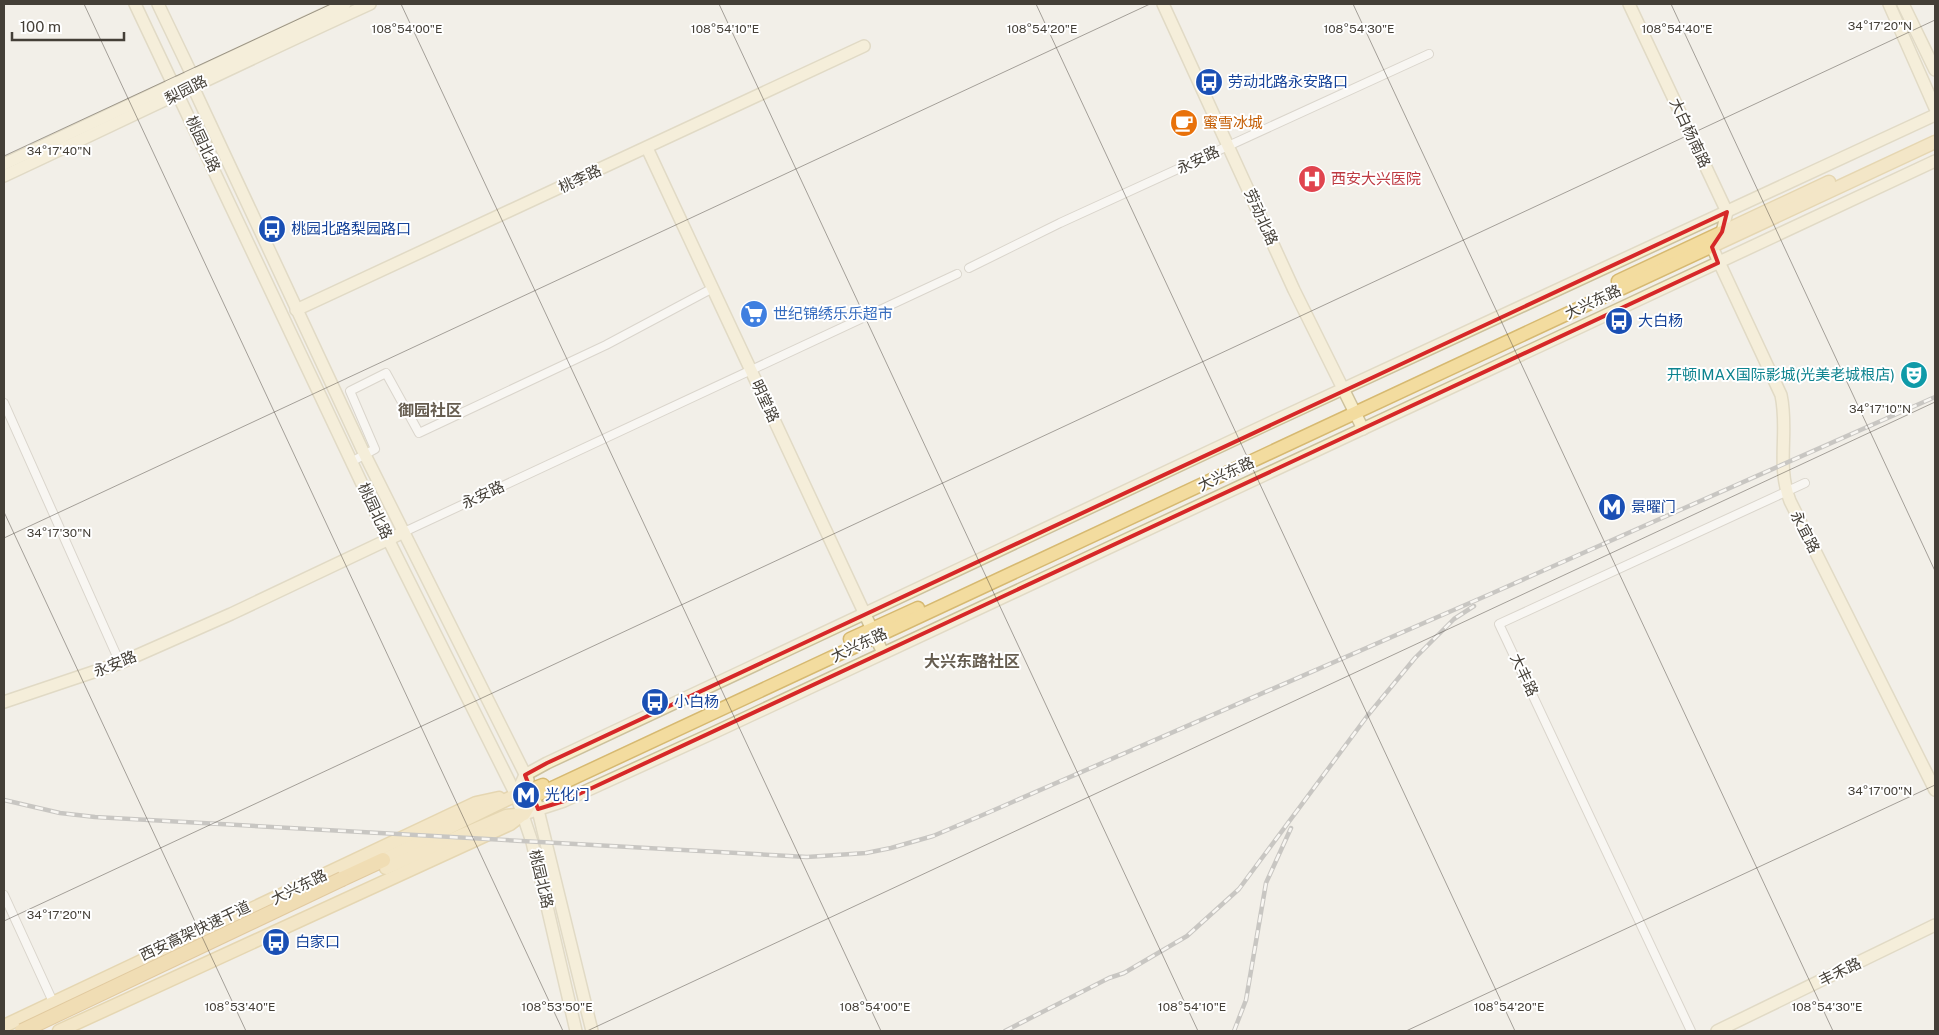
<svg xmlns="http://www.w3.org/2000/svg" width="1939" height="1035" font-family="'Public Sans','Noto Sans SC',sans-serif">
<rect width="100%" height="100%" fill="#f2efe8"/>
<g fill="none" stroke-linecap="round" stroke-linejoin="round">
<g stroke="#bcb6ab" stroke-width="10">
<g id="street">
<polyline points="969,268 1060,223 1429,54"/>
<polyline points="4,403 120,663"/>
<polyline points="351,462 375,449 350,391 386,373 419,433 606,345 713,288"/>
<polyline points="404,532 957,274"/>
<polyline points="4,895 54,1004"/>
<polyline points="1691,1031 1499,624 1805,483"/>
</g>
</g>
<g stroke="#ccc19c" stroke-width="14">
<g id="secondary">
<polyline points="135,4 389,541 516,795 532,842 576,1031"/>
<polyline points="158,4 192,75 193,87 363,451 528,780"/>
<polyline points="1163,4 1294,290 1363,429"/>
<path d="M 1629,4 L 1727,212 L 1722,232 L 1712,247 L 1781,395 C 1789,431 1776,465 1790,501 L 1935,790"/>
<polyline points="1889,4 1935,108"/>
<polyline points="1903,4 1935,70"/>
<polyline points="647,148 883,653"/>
<polyline points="4,164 345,4"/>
<path d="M 4,176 C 126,119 247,60 370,4"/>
<polyline points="296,310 864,46"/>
<polyline points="4,702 120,663 231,614 404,532"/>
<polyline points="516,795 525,775 547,763 1276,420 1935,115"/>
<polyline points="536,802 592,1031"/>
<polyline points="524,814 564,801 713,733 1935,161"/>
<polyline points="1717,1031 1935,925"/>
</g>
</g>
<g stroke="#d6b971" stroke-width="15">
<g id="primary">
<polyline points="1618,281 1829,182"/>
<polyline points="850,639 918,608"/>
<polyline points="383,860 516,795 543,785"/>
<polyline points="386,868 506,816 524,814 535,796 1935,142"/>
<polyline points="4,1026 476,803 499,798"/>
<polyline points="59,1031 510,824 523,814"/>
</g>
</g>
<g stroke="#cc9d48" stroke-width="16">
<polyline id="highway" points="342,879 383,860"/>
</g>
<use href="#street" stroke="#fff" stroke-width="8"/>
<use href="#secondary" stroke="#f8eecb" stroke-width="11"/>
<use href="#primary" stroke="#f3dc9f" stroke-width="12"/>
<use href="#highway" stroke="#eec777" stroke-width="14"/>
<g stroke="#969696" stroke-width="4.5">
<g id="rail">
<polyline points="4,800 60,813 95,817 807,857 866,853 891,848 933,836 985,814 1495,592 1935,397"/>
<polyline points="1005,1031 1109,978 1124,973 1187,936 1239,889 1368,715 1415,658 1454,619 1474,606"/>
<polyline points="1234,1031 1246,1000 1266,883 1291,828"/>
</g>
</g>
<use href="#rail" stroke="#fff" stroke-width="2.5" stroke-dasharray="8" stroke-linecap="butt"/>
<g stroke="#cc9d48" stroke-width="16" stroke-linecap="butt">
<polyline id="highway-bridge" points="22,1031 342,879"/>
</g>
<use href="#highway-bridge" stroke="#eec777" stroke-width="14"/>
</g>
<path d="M0 0H1939V1035H0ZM 1727,212 L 1722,232 L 1712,247 L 1718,263 L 564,801 L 538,809 L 525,775 L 547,763 Z" fill="#f2efe8" fill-opacity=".55" fill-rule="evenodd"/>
<path fill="none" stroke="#d62828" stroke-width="4" stroke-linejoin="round" d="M 1727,212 L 1722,232 L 1712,247 L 1718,263 L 564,801 L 538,809 L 525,775 L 547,763 Z"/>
<path fill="none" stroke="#443f37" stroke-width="1" stroke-opacity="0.45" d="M 84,4 L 563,1031M 401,4 L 881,1031M 719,4 L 1198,1031M 1036,4 L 1515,1031M 1353,4 L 1833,1031M 1671,4 L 1935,571M 4,156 L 331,4M 4,512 L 246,1031M 4,538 L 1150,4M 4,921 L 1935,20M 587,1031 L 1935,402M 1406,1031 L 1935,785"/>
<defs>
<g id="bus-disc" transform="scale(1.4375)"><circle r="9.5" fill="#1a4fb4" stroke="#fff"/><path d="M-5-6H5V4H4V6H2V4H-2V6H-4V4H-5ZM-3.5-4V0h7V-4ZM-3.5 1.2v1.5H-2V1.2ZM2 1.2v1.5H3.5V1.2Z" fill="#fff"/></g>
<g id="cafe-disc" transform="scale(1.4375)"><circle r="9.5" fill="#e8710a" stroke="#fff"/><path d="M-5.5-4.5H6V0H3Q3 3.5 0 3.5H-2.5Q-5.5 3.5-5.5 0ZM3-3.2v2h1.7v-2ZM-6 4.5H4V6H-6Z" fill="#fff"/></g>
<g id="hospital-disc" transform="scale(1.4375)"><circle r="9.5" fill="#e0444e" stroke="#fff"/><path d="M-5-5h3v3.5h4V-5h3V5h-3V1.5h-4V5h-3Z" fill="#fff"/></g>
<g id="supermarket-disc" transform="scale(1.4375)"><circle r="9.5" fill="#3f7fe0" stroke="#fff"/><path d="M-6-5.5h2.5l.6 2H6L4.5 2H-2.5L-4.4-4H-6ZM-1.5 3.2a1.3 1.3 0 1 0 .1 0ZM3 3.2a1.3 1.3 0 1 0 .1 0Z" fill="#fff"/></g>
<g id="theatre-disc" transform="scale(1.4375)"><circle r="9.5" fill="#0f9aa8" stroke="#fff"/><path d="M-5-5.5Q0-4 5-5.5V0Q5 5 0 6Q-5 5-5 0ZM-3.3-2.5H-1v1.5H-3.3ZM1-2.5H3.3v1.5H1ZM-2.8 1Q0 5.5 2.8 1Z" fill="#fff"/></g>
<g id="metro-disc" transform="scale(1.4375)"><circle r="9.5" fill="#1a4fb4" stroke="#fff"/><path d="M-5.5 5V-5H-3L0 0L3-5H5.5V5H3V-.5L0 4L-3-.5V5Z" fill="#fff"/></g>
</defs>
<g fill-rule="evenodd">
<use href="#bus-disc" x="1209" y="82"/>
<use href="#cafe-disc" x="1184" y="123"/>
<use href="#hospital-disc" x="1312" y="179"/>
<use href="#bus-disc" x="272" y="229"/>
<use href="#supermarket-disc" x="754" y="314"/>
<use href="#bus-disc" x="1619" y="321"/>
<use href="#theatre-disc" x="1914" y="375"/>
<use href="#metro-disc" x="1612" y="507"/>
<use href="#bus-disc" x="655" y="702"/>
<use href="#metro-disc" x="526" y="795"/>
<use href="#bus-disc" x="276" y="942"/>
</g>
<g text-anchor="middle" stroke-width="4" stroke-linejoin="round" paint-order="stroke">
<g font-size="15" fill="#164399" stroke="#fff" text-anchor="start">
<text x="1228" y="87">劳动北路永安路口</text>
<text x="291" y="234">桃园北路梨园路口</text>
<text x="1638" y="326">大白杨</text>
<text x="1631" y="512">景曜门</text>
<text x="674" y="707">小白杨</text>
<text x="545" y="800">光化门</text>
<text x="295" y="947">白家口</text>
</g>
<g font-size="15" fill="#443f37" stroke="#fff">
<text transform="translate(186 90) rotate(-27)" y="5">梨园路</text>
<text transform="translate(1690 133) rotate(65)" y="5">大白杨南路</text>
<text transform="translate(203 144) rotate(65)" y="5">桃园北路</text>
<text transform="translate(1198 160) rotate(-25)" y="5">永安路</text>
<text transform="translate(580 179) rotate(-25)" y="5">桃李路</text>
<text transform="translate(1261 217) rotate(66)" y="5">劳动北路</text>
<text transform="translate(1593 302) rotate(-25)" y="5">大兴东路</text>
<text transform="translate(765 401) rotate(65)" y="5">明堂路</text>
<text transform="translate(1226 474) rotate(-25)" y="5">大兴东路</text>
<text transform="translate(483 495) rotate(-25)" y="5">永安路</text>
<text transform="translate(375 511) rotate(65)" y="5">桃园北路</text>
<text transform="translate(1805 532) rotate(63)" y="5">永宜路</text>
<text transform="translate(859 645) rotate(-25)" y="5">大兴东路</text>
<text transform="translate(115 664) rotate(-22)" y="5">永安路</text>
<text transform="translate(1524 675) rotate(65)" y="5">大丰路</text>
<text transform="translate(541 879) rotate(77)" y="5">桃园北路</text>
<text transform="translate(299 887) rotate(-26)" y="5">大兴东路</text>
<text transform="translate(195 931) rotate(-25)" y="5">西安高架快速干道</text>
<text transform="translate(1840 972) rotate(-26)" y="5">丰禾路</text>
</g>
<g font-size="15" fill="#c56008" stroke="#fff" text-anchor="start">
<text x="1203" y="128">蜜雪冰城</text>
</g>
<g font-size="15" fill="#be3a42" stroke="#fff" text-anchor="start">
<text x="1331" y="184">西安大兴医院</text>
</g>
<g font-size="15" fill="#366cbe" stroke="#fff" text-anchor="start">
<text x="773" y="319">世纪锦绣乐乐超市</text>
</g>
<g font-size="15" fill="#0d838f" stroke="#fff" text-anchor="end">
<text x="1895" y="380">开顿IMAX国际影城(光美老城根店)</text>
</g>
<g font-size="16" font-weight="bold" fill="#665d50" stroke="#fff">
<text x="430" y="416">御园社区</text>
<text x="972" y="667">大兴东路社区</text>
</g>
</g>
<g font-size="12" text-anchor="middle" fill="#443f37" stroke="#fff" stroke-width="4" stroke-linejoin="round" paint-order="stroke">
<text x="1880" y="30">34°17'20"N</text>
<text x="407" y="33">108°54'00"E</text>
<text x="725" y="33">108°54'10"E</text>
<text x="1042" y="33">108°54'20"E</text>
<text x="1677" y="33">108°54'40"E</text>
<text x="1359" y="33">108°54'30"E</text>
<text x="59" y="155">34°17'40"N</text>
<text x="1880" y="413">34°17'10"N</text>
<text x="59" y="537">34°17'30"N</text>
<text x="1880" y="795">34°17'00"N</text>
<text x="59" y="919">34°17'20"N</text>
<text x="240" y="1011">108°53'40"E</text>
<text x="557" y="1011">108°53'50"E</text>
<text x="875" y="1011">108°54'00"E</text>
<text x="1192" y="1011">108°54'10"E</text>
<text x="1509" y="1011">108°54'20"E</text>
<text x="1827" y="1011">108°54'30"E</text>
</g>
<rect width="1939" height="1035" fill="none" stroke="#443f37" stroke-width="10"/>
<path d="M12 32v8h112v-8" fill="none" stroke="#443f37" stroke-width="2.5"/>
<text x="20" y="32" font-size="15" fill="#443f37" stroke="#ffffff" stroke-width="4" paint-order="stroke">100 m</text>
</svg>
